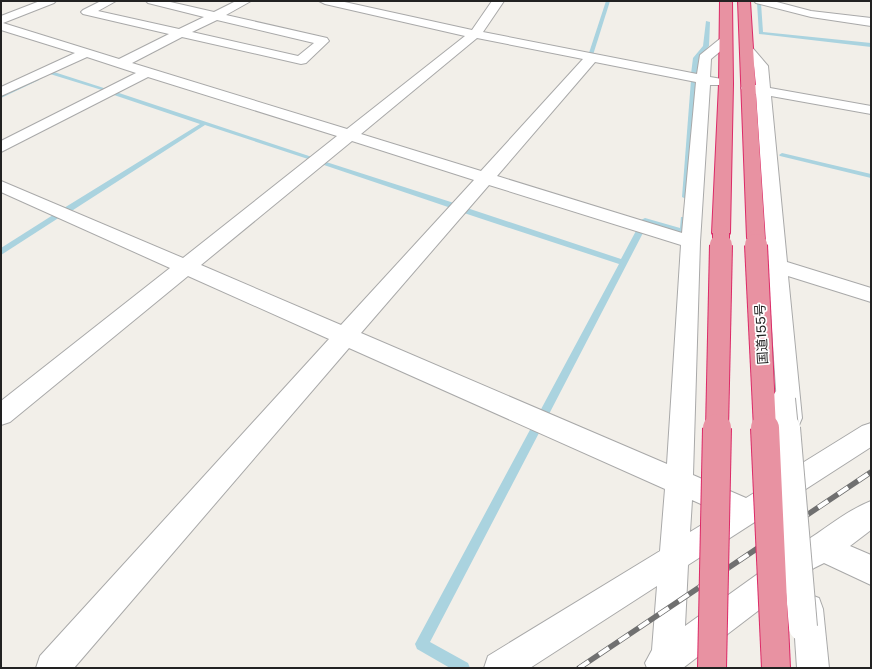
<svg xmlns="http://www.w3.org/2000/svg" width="872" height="669" font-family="'Public Sans','Noto Sans JP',sans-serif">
<rect width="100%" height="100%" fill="#f2efe9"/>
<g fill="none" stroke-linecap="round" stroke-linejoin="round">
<g fill="#aad3df" fill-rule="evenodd">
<polygon points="606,1 610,1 593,55 588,56"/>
<polygon points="759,2 761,3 763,32 871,43 871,47 759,34 757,3"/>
<polygon points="706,21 710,22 709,46 699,58 697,74 694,76 691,74 693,58 703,46"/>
<polygon points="50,72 54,72 110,90 105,91 50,74"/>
<polygon points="694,78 697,80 690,197 686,199 682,197 691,80"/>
<polygon points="34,79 39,80 1,98 1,94"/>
<polygon points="113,91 315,158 316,159 313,161 311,160 205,125 70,212 64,212 64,208 200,124 111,94 110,93"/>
<polygon points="782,153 871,174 871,178 780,156 779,155"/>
<polygon points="323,161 454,203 455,205 454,207 448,207 321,164 321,162"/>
<polygon points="461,208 467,208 621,259 637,229 643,229 644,231 548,416 544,417 540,416 539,413 619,264 461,212"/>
<polygon points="53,215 56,215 60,217 1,255 1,248"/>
<polygon points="681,217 687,217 688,219 687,231 683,233 642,222 641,220 645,218 680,228"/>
<polygon points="535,427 539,428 540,431 430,642 468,663 470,668 450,668 417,649 415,644 531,428"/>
</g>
<g stroke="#a9a9a9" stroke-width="2">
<g id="minor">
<path d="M 40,1 L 56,1 L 54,3 L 3,23 L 119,59 L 169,34 L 83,14 L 81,12 L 83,10 L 101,1 L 116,1 L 98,11 L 179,29 L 204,17 L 148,3 L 146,1 L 166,1 L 214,12 L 236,1 L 251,1 L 226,15 L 327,38 L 329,41 L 306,63 L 301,64 L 182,37 L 132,63 L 347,129 L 465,36 L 325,4 L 319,1 L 340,1 L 472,30 L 492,1 L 504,1 L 483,32 L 697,74 L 700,55 L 721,38 L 729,38 L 731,41 L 729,44 L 711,59 L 710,77 L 722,79 L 724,82 L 722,85 L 710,85 L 700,242 L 693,475 L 746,498 L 862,426 L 871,423 L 871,447 L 688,565 L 685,626 L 794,548 C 820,534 843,512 871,501 L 871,530 L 850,546 L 871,555 L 871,585 L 824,563 L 814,568 L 683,668 L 647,668 L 645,663 L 652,650 L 657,586 L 530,668 L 484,668 L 488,656 L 660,551 L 665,489 L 349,348 L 74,668 L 36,668 L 40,656 L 329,339 L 188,276 L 10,422 L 1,425 L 1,401 L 170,268 L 1,192 L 1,181 L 183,258 L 337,136 L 148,77 L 1,152 L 1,141 L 136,73 L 87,57 L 1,96 L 1,87 L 75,53 L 1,30 L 1,16 ZM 217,20 L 314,43 L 298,56 L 192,32 ZM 477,38 L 583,59 L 481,171 L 361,134 ZM 595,62 L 696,82 L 682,233 L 497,176 ZM 352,141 L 474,180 L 341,325 L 201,265 ZM 489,185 L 681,245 L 667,464 L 361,333 ZM 692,500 L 721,513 L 690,532 Z"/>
<polygon points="754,1 773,1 811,11 871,18 871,26 811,17 756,3"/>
<polygon points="746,44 750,45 768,66 770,88 871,106 871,114 771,96 787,262 871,288 871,302 788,276 802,418 799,425 790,428 781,425 778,418 756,94 743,91 741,88 743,85 756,85 754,66 740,48"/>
<polygon points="808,594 819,598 823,609 829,668 797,668 793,609 797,598"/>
</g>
</g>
<g stroke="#dc2a67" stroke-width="2">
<g id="highway">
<polygon points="720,1 732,1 733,84 730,233 728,237 721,239 714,237 712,233 719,84"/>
<polygon points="738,1 750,1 765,238 763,242 756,244 749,242 747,238"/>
</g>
</g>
<use href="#minor" fill="#fff" fill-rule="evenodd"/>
<use href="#highway" fill="#e892a2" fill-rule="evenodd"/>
<g stroke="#707070" stroke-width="5.5">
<polyline id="rail" points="579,668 871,472"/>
</g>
<use href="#rail" stroke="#fff" stroke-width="4" stroke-dasharray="12" stroke-linecap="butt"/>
<g stroke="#a9a9a9" stroke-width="24" stroke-linecap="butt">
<polyline id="minor-bridge-far1" points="784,399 787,429"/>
</g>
<g stroke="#a9a9a9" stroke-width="30" stroke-linecap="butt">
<polyline id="minor-bridge" points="786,428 803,627"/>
</g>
<g stroke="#dc2a67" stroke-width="18" stroke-linecap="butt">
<g id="highway-bridge-far2">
<polyline points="756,238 756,246"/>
<polyline points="721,246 721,233"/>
</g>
</g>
<g stroke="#dc2a67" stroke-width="24" stroke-linecap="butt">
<g id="highway-bridge-far1">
<polyline points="756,245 765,429"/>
<polyline points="717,429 721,245"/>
</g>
</g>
<g stroke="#dc2a67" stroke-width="30" stroke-linecap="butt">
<g id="highway-bridge">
<polyline points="765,428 776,668"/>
<polyline points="712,668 717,428"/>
</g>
</g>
<use href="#minor-bridge-far1" stroke="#fff" stroke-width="22"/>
<use href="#minor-bridge" stroke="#fff" stroke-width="28"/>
<use href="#highway-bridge-far2" stroke="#e892a2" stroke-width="16"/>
<use href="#highway-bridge-far1" stroke="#e892a2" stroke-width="22"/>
<use href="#highway-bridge" stroke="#e892a2" stroke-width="28"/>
</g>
<g text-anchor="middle" stroke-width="3.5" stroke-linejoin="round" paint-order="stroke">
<g font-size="13" fill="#222" stroke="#fff">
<text transform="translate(761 334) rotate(-93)" y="5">国道155号</text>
</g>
</g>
<rect width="872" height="669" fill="none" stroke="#222222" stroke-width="4"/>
</svg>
